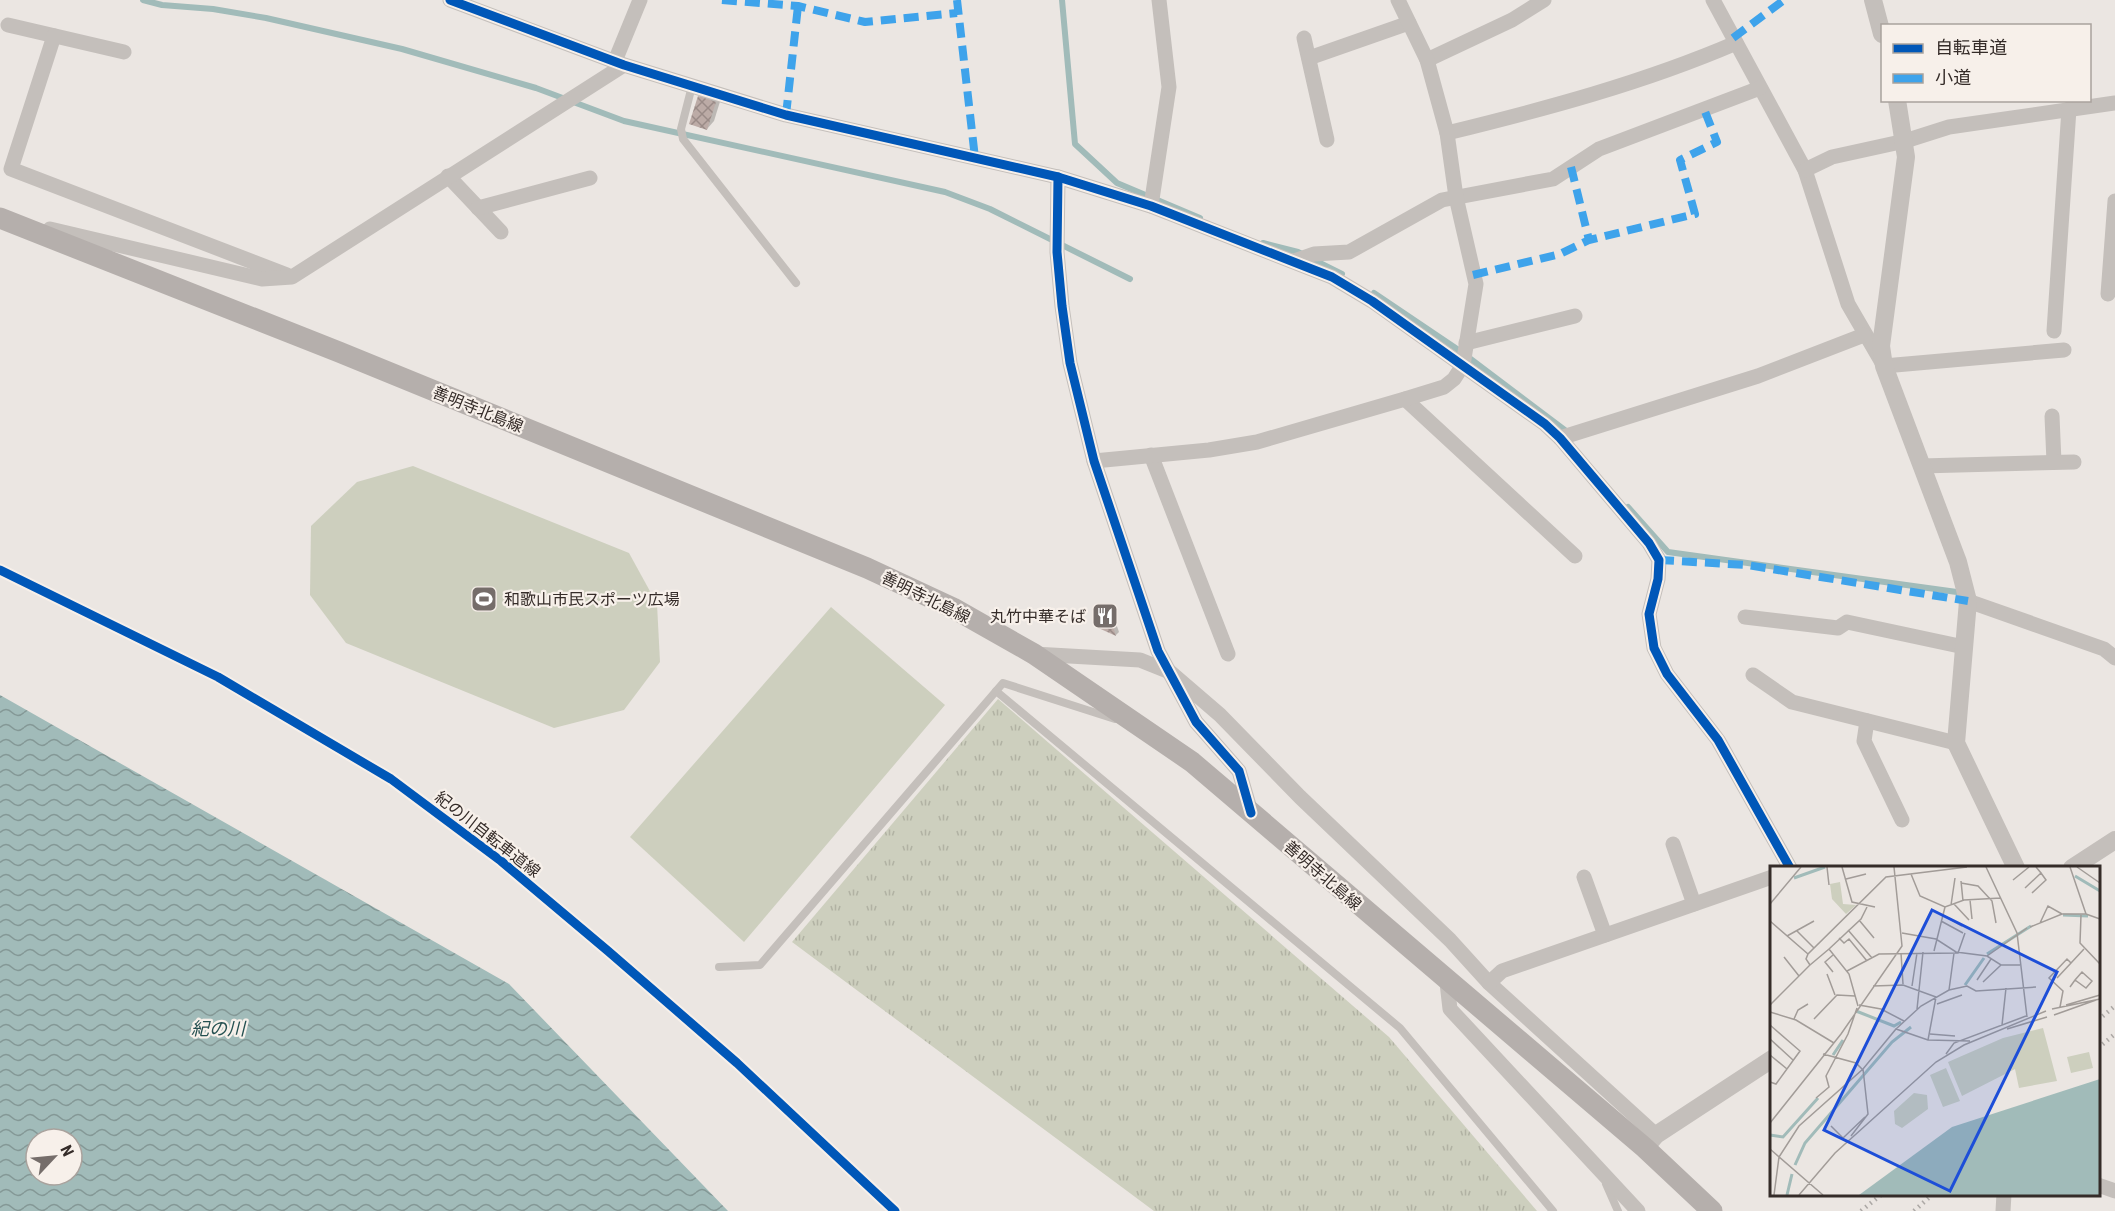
<svg xmlns="http://www.w3.org/2000/svg" width="2115" height="1211" font-family="'Roboto Condensed','Noto Sans JP',sans-serif">
<defs>
<pattern id="park-tufts" width="24" height="20" patternUnits="userSpaceOnUse" patternTransform="scale(1.5)"><rect width="24" height="20" fill="#cdcfbe"/><path d="M3 7l-1-3M5 7V3M7 7l1-3M15 17l-1-3M17 17v-4M19 17l1-3" fill="none" stroke="#b1b2a3"/></pattern>
<pattern id="water-waves" width="16" height="10" patternUnits="userSpaceOnUse" patternTransform="scale(1.5)"><rect width="16" height="10" fill="#a1bbb9"/><path d="M0 5q4-4 8 0t8 0" fill="none" stroke="#849896"/></pattern>
<pattern id="building-cross-hatch" width="8" height="8" patternUnits="userSpaceOnUse" patternTransform="scale(1.5)"><rect width="8" height="8" fill="#bcaba6"/><path d="M0 0l8 8M0 8l8-8" fill="none" stroke="#9a8b87"/></pattern>
</defs>
<rect width="100%" height="100%" fill="#ebe6e2"/>
<polygon fill="url(#park-tufts)" points="998,699 1389,1037 1537,1211 1154,1211 792,942"/>
<g fill="#cdcfbe">
<polygon points="413,466 629,553 657,604 660,662 624,710 554,728 346,643 310,595 311,526 357,482"/>
<polygon points="831,607 945,705 744,942 630,837"/>
</g>
<path fill="url(#water-waves)" fill-rule="evenodd" d="M 0,695 L 509,984 L 728,1211 L 0,1211 ZM 36,1139 L 72,1139 L 72,1175 L 36,1175 Z"/>
<g fill="#0003">
<polygon points="706,90 722,95 714,121 707,129 699,97"/>
<polygon points="1110,606 1119,632 1116,635 1096,625"/>
</g>
<g fill="none" stroke-linecap="round" stroke-linejoin="round">
<g stroke="#a1bbb9" stroke-width="6">
<polyline points="143,0 162,5 213,9 266,18 402,49 536,88 624,121 945,192 990,209 1130,279"/>
<polyline points="1062,0 1075,144 1117,183 1200,218"/>
<polyline points="1263,243 1298,252 1342,274"/>
<polyline points="1374,293 1460,351 1566,431"/>
<polyline points="1628,507 1668,552 1964,593"/>
</g>
</g>
<g fill="url(#building-cross-hatch)">
<polygon points="698,96 716,102 707,130 689,124"/>
<polygon points="1107,607 1116,636 1094,626"/>
</g>
<g fill="none" stroke-linecap="round" stroke-linejoin="round">
<g stroke="#c4bfbb" stroke-width="8">
<polyline points="692,86 681,129 683,139 796,283"/>
<polyline points="996,691 1400,1028 1553,1211"/>
<polyline points="719,967 760,965 1003,683 1115,719"/>
<polyline points="1606,1184 1618,1211"/>
</g>
<g stroke="#c4bfbb" stroke-width="15">
<polyline points="450,0 624,65 786,115 1058,177 1057,252 1062,306 1070,363 1094,461 1158,651 1196,722 1239,771 1251,812"/>
<polyline points="1713,0 1805,170 1848,304 1884,366 2064,350"/>
<polyline points="8,25 124,52"/>
<polyline points="54,36 11,169 287,275"/>
<polyline points="1304,38 1327,140"/>
<polyline points="1309,58 1409,23"/>
<polyline points="1427,60 1512,20 1544,0"/>
<polyline points="615,61 640,0"/>
<path d="M 1447,133 C 1545,109 1643,83 1736,43"/>
<polyline points="1805,170 1832,157 1905,141 1949,127 2115,103"/>
<polyline points="448,176 501,232"/>
<polyline points="1058,177 1151,206 1332,277 1372,301 1545,424 1560,438 1649,543 1659,560 1658,579 1649,614 1654,648 1667,674 1718,740 1790,868"/>
<polyline points="1151,206 1169,87 1159,0"/>
<polyline points="478,208 590,178"/>
<polyline points="50,229 262,279 292,277 624,65"/>
<polyline points="1294,261 1314,254 1349,252 1442,200 1553,179 1599,149 1760,88"/>
<polyline points="2108,294 2115,201"/>
<polyline points="2054,331 2069,109"/>
<polyline points="1466,343 1575,316"/>
<polyline points="1405,399 1575,556"/>
<polyline points="2052,416 2054,462"/>
<polyline points="1560,438 1758,376 1864,335"/>
<polyline points="1151,455 1228,654"/>
<polyline points="1094,461 1209,450 1257,442 1405,399 1444,387 1454,379 1463,365 1476,284 1456,197 1447,133 1427,60 1398,0"/>
<polyline points="1921,466 2074,462"/>
<polyline points="1968,601 2104,649 2115,658"/>
<polyline points="1745,617 1838,628 1847,622 1964,647"/>
<polyline points="1034,654 1140,660 1170,672 1220,715 1300,797 1450,940 1489,983 1656,1135"/>
<polyline points="1753,675 1792,702 1956,743"/>
<polyline points="1867,721 1864,741 1902,820"/>
<polyline points="1673,844 1694,904"/>
<polyline points="1584,877 1605,935"/>
<polyline points="1447,983 1450,1009 1638,1211"/>
<polyline points="1489,983 1502,971 1772,877"/>
<polyline points="2098,1185 2115,1191"/>
<polyline points="2003,1211 2004,1194"/>
</g>
<g stroke="#c4bfbb" stroke-width="18">
<polyline points="1873,0 1882,34"/>
<polyline points="1897,100 1906,157 1881,346 1884,366 1958,562 1968,601 1956,743 2016,868"/>
<polyline points="2072,868 2115,840"/>
<polyline points="1645,1148 1656,1135 1772,1059"/>
</g>
<polyline stroke="#b5afac" stroke-width="21" points="0,218 339,352 867,568 953,608 1034,654 1192,762 1645,1148 1712,1211"/>
<g stroke="#aca8a5" stroke-width="4.5" stroke-dasharray="1.5 4.5" stroke-linecap="butt">
<polyline points="2098,1020 2115,1006"/>
<polyline points="2098,1048 2115,1034"/>
<polyline points="1861,1211 1882,1194"/>
<polyline points="1914,1211 1933,1194"/>
</g>
<g stroke="#3ea3eb" stroke-width="8" stroke-dasharray="15 8" stroke-linecap="butt">
<polyline points="722,0 798,6 865,22 957,13"/>
<polyline points="957,0 975,158"/>
<polyline points="1733,38 1784,0"/>
<polyline points="786,115 798,6"/>
<polyline points="1571,167 1589,240"/>
<polyline points="1473,275 1560,254 1589,240 1695,214 1680,160 1717,142 1704,109"/>
<polyline points="1659,560 1747,565 1968,601"/>
</g>
<g stroke="#f7f0ea" stroke-width="13">
<g id="cycleway">
<polyline points="450,0 624,65 786,115 1058,177 1057,252 1062,306 1070,363 1094,461 1158,651 1196,722 1239,771 1251,813"/>
<polyline points="1058,177 1151,206 1332,277 1372,301 1545,424 1560,438 1649,543 1659,560 1658,579 1649,614 1654,648 1667,674 1718,740 1790,868"/>
<polyline points="0,570 218,677 391,779 501,861 608,951 737,1063 895,1211"/>
</g>
</g>
<use href="#cycleway" stroke="#0057b8" stroke-width="9"/>
</g>
<defs>
<g id="stadium-square" transform="scale(1.35)"><rect x="-9" y="-9" width="18" height="18" rx="4" fill="#756d6a" stroke="#f7f0ea"/><path d="M0-5a6.5 5 0 1 0 0 10a6.5 5 0 1 0 0-10ZM-3.5-1.8h7v3.6h-7Z" fill="#fff"/></g>
<g id="restaurant-square" transform="scale(1.35)"><rect x="-9" y="-9" width="18" height="18" rx="4" fill="#756d6a" stroke="#f7f0ea"/><path d="M-5-6h1v4h1v-4h1v4h1v-4h1v5L-1.5 .5V6h-2V.5L-5-1ZM5-6V6H3V1.5H1.5Q1.5-4 5-6Z" fill="#fff"/></g>
</defs>
<g fill-rule="evenodd">
<use href="#stadium-square" x="484" y="599"/>
<use href="#restaurant-square" x="1105" y="616"/>
</g>
<g text-anchor="middle" stroke-width="4.5" stroke-linejoin="round" paint-order="stroke">
<g font-size="16" fill="#352c29" stroke="#f7f0ea">
<text transform="translate(478 409) rotate(22)" y="6">善明寺北島線</text>
<text transform="translate(926 597) rotate(26)" y="6">善明寺北島線</text>
<text transform="translate(488 834) rotate(38)" y="6">紀の川自転車道線</text>
<text transform="translate(1323 875) rotate(41)" y="6">善明寺北島線</text>
</g>
<g font-size="16" fill="#352c29" stroke="#f7f0ea" text-anchor="start">
<text x="504" y="605">和歌山市民スポーツ広場</text>
<text x="1086" y="622" text-anchor="end">丸竹中華そば</text>
</g>
<g font-size="18" font-style="italic" fill="#245051" stroke="#f7f0ea">
<text x="218" y="1035">紀の川</text>
</g>
</g>
<g transform="translate(1770 866)">
<rect width="330" height="330" fill="#ebe6e2"/>
<path d="M 70,16 L 73,38 L 86,39 L 76,48 L 62,33 L 60,18 ZM 273,162 L 287,215 L 249,222 L 245,203 L 192,230 L 178,196 L 233,172 Z" fill="#cdcfbe"/>
<path d="M 319,186 L 323,202 L 301,207 L 297,191 ZM 176,202 L 190,235 L 173,241 L 160,209 ZM 144,227 L 157,229 L 158,243 L 132,262 L 125,258 L 124,245 Z" fill="#cdcfbe"/>
<path d="M 330,213 L 330,329 L 89,329 L 182,261 Z" fill="#a1bbb9"/>
<path fill="none" stroke="#a1bbb9" stroke-width="3" d="M 305,10 L 330,25M 24,12 L 55,1M 293,49 L 318,50M 217,88 L 261,60M 195,119 L 214,92M 86,145 L 124,160 L 131,156M 63,189 L 73,174M 0,269 L 13,271 L 48,232M 25,299 L 35,277 L 122,176 L 141,161M 17,329 L 22,308"/>
<path fill="none" stroke="#a29c98" stroke-width="1.5" d="M 57,1 L 59,19M 72,1 L 82,36 L 105,41M 216,1 L 247,67 L 257,151M 300,1 L 316,48M 307,1 L 330,17M 141,8 L 150,30 L 175,41 L 194,34 L 231,32M 76,13 L 96,8M 243,14 L 259,1M 191,15 L 193,35M 191,17 L 208,20 L 222,35 L 226,57M 255,22 L 271,7 L 266,1M 262,27 L 276,14 L 271,7M 200,34 L 202,53M 0,38 L 31,1M 184,38 L 199,54M 181,39 L 185,12M 173,49 L 192,60M 311,49 L 310,77 L 330,98M 89,54 L 104,72M 0,55 L 38,88M 171,55 L 193,67M 270,57 L 278,40 L 292,48M 260,61 L 292,48 L 316,48 L 330,53M 78,64 L 102,92M 27,65 L 44,82M 132,67 L 166,73 L 186,86 L 217,90 L 231,99 L 250,99M 17,70 L 44,55M 69,72 L 74,77 L 79,73 L 97,95M 164,85 L 175,41M 131,87 L 133,118M 63,89 L 55,96 L 63,106M 217,90 L 257,62M 14,91 L 29,110M 301,97 L 314,83M 40,99 L 59,83M 77,105 L 109,88 L 188,87 L 195,67M 57,108 L 65,129M 287,112 L 301,97 L 297,93 L 279,112 L 293,125 L 290,141M 207,114 L 221,93M 213,116 L 231,99M 103,120 L 133,119 L 166,131M 142,120 L 147,87M 300,121 L 305,114 L 312,106 L 322,115 L 316,122 L 305,114M 179,124 L 184,87M 167,138 L 192,129M 0,139 L 40,99 L 36,93 L 38,88 L 116,11 L 197,1M 89,139 L 111,143 L 134,155M 296,139 L 330,129M 88,140 L 79,108 L 59,83 L 91,53 L 97,41M 147,143 L 153,86M 282,143 L 330,133M 0,146 L 26,154 L 64,177M 284,149 L 326,134M 24,153 L 28,144 L 38,138M 44,153 L 67,129 L 85,130M 0,159 L 30,185 L 6,218 L 0,216M 232,159 L 236,122M 126,163 L 151,140 L 179,124 L 197,120 L 206,125 L 266,121M 237,163 L 277,151M 160,168 L 185,170M 0,173 L 23,194M 158,174 L 166,131M 53,188 L 86,197 L 92,203M 176,188 L 184,177 L 256,150M 0,189 L 17,203M 46,232 L 59,221 L 56,210 L 78,168 L 87,142M 0,257 L 71,168 L 132,80 L 124,1M 61,260 L 73,272 L 95,251M 81,270 L 98,248 L 93,203M 0,283 L 53,329M 4,329 L 9,291 L 29,260 L 93,203 L 126,163 L 158,174 L 200,175M 29,329 L 65,287 L 166,196 L 194,179 L 276,145"/>
<path fill="#1d4ed8" fill-opacity="0.15" stroke="#1d4ed8" stroke-width="3" d="M 162,44 L 287,106 L 180,325 L 54,264 Z"/>
<rect width="330" height="330" fill="none" stroke="#352c29" stroke-width="3"/>
</g>
<rect x="1881" y="24" width="210" height="78" fill="#f7f0ea" stroke="#a9a29d" stroke-width="1.5"/>
<rect x="1893" y="44" width="30" height="9" fill="#0057b8" stroke="#a9a29d" stroke-width="1.5"/>
<text x="1935" y="54" font-size="18" fill="#352c29">自転車道</text>
<rect x="1893" y="74" width="30" height="9" fill="#3ea3eb" stroke="#a9a29d" stroke-width="1.5"/>
<text x="1935" y="84" font-size="18" fill="#352c29">小道</text>
<g transform="translate(54 1157) rotate(64)"><circle r="28" fill="#f7f0ea" stroke="#a9a29d" stroke-width="1.5"/>
<path d="M0-4.5L10 22L0 15L-10 22Z" fill="#756d6a"/>
<text y="-9" font-size="16" font-weight="bold" text-anchor="middle" fill="#352c29">N</text>
</g>
</svg>
